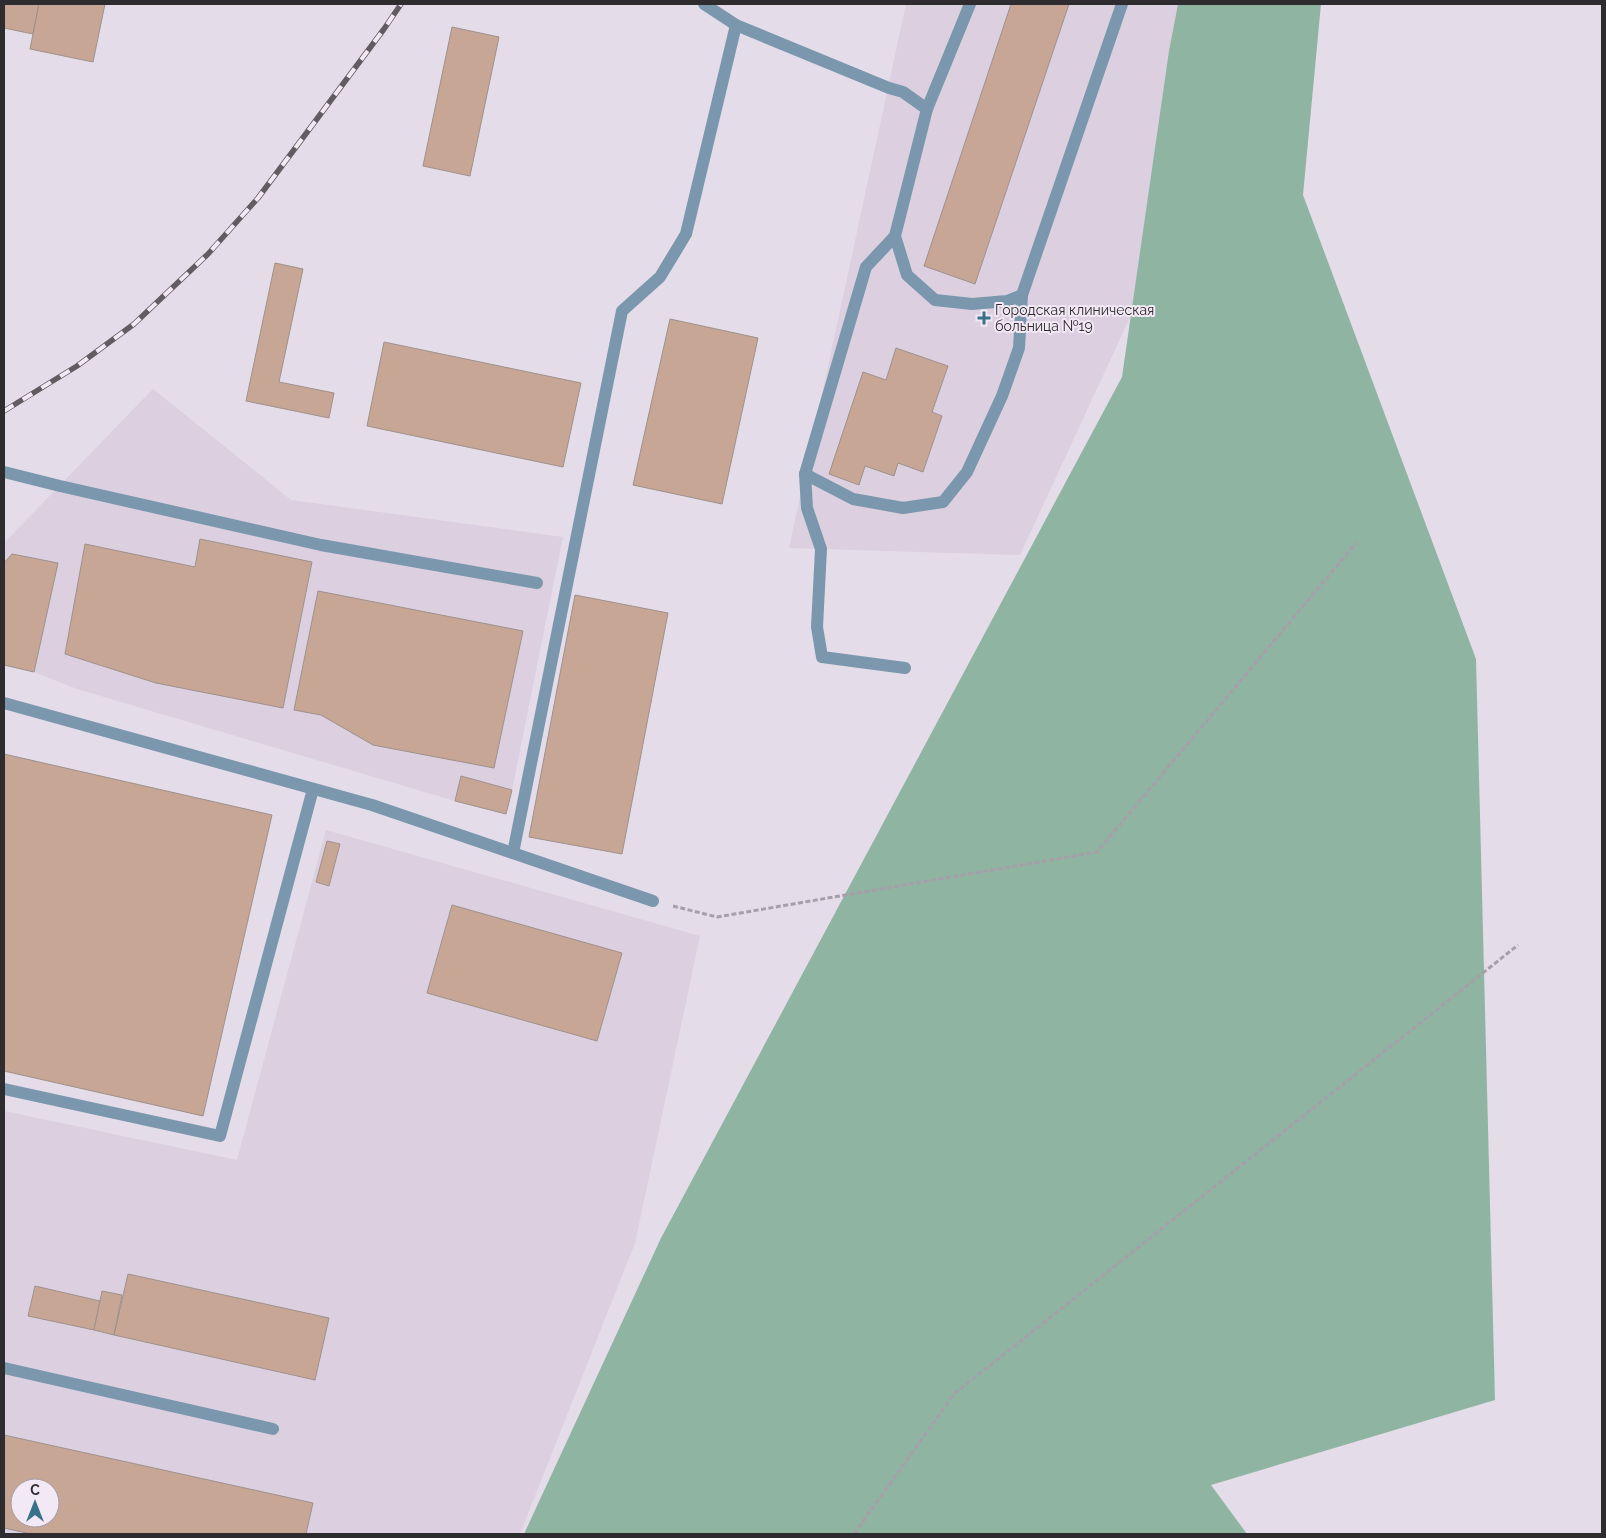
<svg xmlns="http://www.w3.org/2000/svg" width="1606" height="1538" font-family="Raleway,sans-serif">
<rect width="100%" height="100%" fill="#e4dce8"/>
<g fill="#dbcfe0" fill-rule="evenodd">
<polygon points="906,4 1275,4 1020,555 789,548"/>
<polygon points="153,389 291,500 563,537 512,790 506,814 455,801 77,689 34,672 4,665 4,543"/>
<path d="M 326,830 L 700,936 L 635,1243 L 520,1534 L 4,1534 L 4,1111 L 237,1160 ZM 20,1488 L 50,1488 L 50,1518 L 20,1518 Z"/>
</g>
<polygon fill="#90b4a2" points="1178,4 1321,4 1303,195 1476,659 1495,1400 1211,1485 1247,1534 524,1534 661,1238 1122,377 1169,51"/>
<g fill="#c7a696" stroke="#9e918b" fill-rule="evenodd">
<polygon points="4,4 39,4 33,34 4,28"/>
<polygon points="39,4 105,4 93,62 30,49"/>
<polygon points="1011,4 1069,4 975,284 924,266"/>
<polygon points="452,27 499,37 470,176 423,166"/>
<polygon points="275,263 303,269 279,382 334,393 329,418 246,401"/>
<polygon points="670,319 758,338 722,504 633,485"/>
<polygon points="384,342 581,383 563,467 367,426"/>
<polygon points="896,348 948,366 932,412 942,416 923,472 898,463 894,476 865,466 859,485 829,474 863,372 886,380"/>
<polygon points="200,539 312,562 283,708 156,683 65,654 85,544 195,567"/>
<polygon points="12,554 58,563 34,672 4,665 4,563"/>
<polygon points="318,591 523,631 494,768 373,745 321,715 294,710"/>
<polygon points="575,595 668,613 622,854 529,837"/>
<polygon points="4,754 272,815 203,1116 4,1071"/>
<polygon points="461,776 512,790 506,814 455,801"/>
<polygon points="327,841 340,844 329,886 316,882"/>
<polygon points="452,905 622,953 597,1041 427,993"/>
<polygon points="128,1274 329,1318 315,1380 114,1335"/>
<polygon points="35,1286 100,1301 94,1330 28,1316"/>
<polygon points="102,1291 122,1295 114,1335 94,1330"/>
<path d="M 4,1435 L 313,1503 L 306,1534 L 31,1534 L 4,1528 ZM 20,1488 L 50,1488 L 50,1518 L 20,1518 Z"/>
</g>
<g fill="none" stroke-linecap="round" stroke-linejoin="round">
<g stroke="#a69fa9" stroke-width="3" stroke-dasharray="5 2.5" stroke-linecap="butt">
<polyline points="673,906 717,917 1097,852 1356,543"/>
<polyline points="854,1534 954,1394 1518,945"/>
</g>
<g stroke="#7a97ae" stroke-width="12">
<polyline points="927,109 970,4"/>
<polyline points="895,236 866,267 805,474 807,508 821,549 817,627 822,657 905,668"/>
<polyline points="4,472 60,486 321,545 537,583"/>
<polyline points="805,474 853,499 903,508 943,502 967,472 1002,396 1019,348 1022,295 1122,4"/>
<polyline points="4,703 372,805 653,901"/>
<polyline points="513,853 622,311 660,277 686,234 736,25 889,88 903,92 927,109 895,236 907,275 935,300 972,304 1007,301 1022,295"/>
<polyline points="4,1089 220,1136 313,789"/>
<polyline points="4,1368 273,1429"/>
</g>
<polyline stroke="#7a97ae" stroke-width="12" points="704,4 736,25"/>
<g stroke="#605c62" stroke-width="5.5">
<polyline id="rail" points="4,411 77,366 134,324 208,254 258,198 384,29 401,4"/>
</g>
<use href="#rail" stroke="#f2e9f5" stroke-width="4" stroke-dasharray="11" stroke-linecap="butt"/>
</g>
<path fill="#37728a" stroke="#f2e9f5" stroke-width="2" d="M981.5 310.5h5v5h5v5h-5v5h-5v-5h-5v-5h5z"/>
<g text-anchor="middle" stroke-width="4" stroke-linejoin="round" paint-order="stroke">
<g font-size="14" fill="#2f2c30" stroke="#f2e9f5" text-anchor="start">
<text x="995" y="315">Городская клиническая<tspan x="995" dy="16">больница №19</tspan></text>
</g>
</g>
<rect width="1606" height="1538" fill="none" stroke="#2f2c30" stroke-width="10"/>
<g transform="translate(35 1503)"><circle r="24" fill="#f2e9f5" stroke="#a49da6"/>
<path d="M0-4L9 19L0 12L-9 19Z" fill="#37728a"/>
<text y="-8" font-size="14" font-weight="bold" text-anchor="middle" fill="#2f2c30">С</text>
</g>
</svg>
